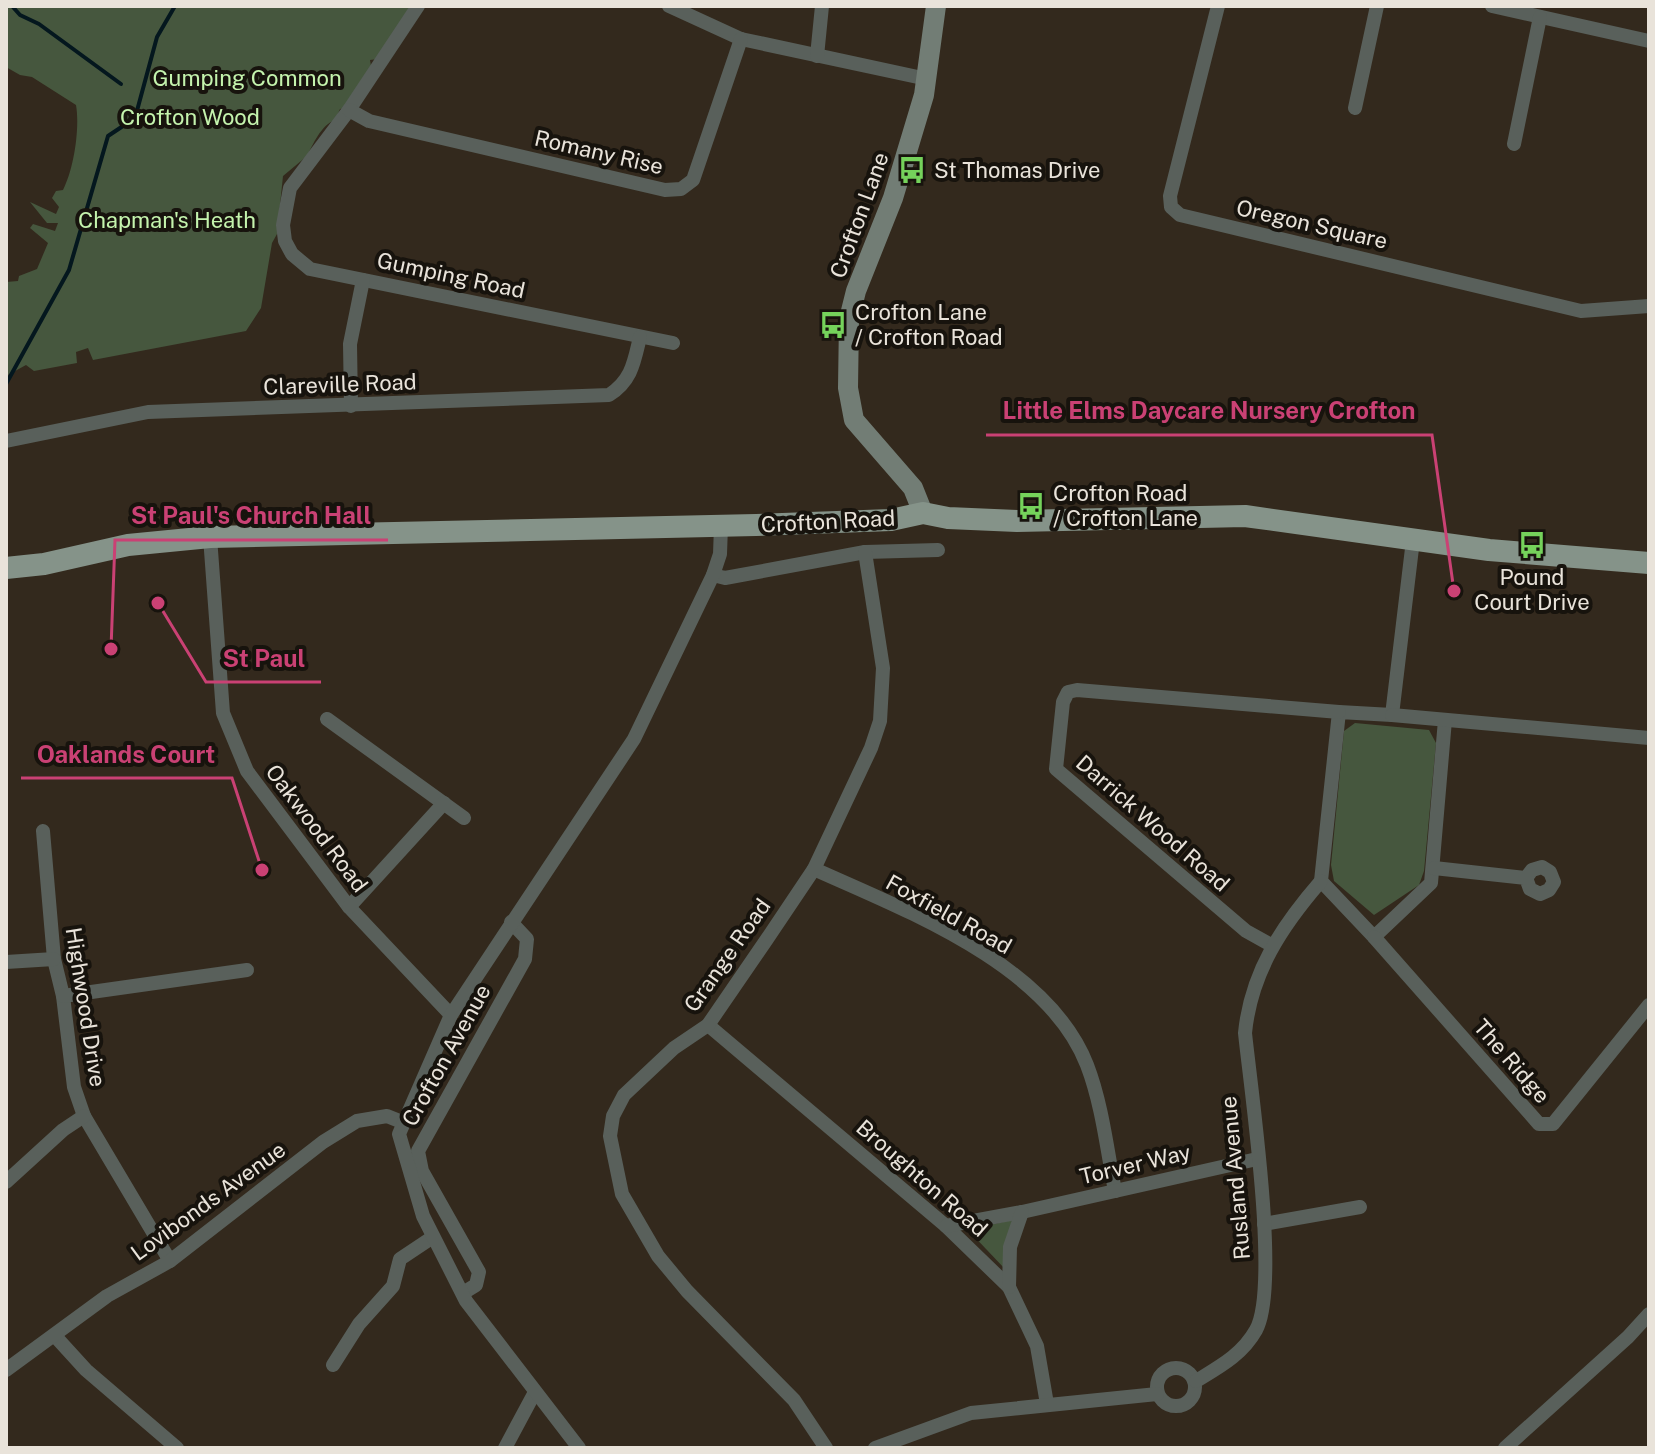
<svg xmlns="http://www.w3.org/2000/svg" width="1655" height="1454" font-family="'Public Sans',sans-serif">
<rect width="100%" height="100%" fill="#33291d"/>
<g fill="#46573e">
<path d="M 6,6 L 409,6 L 408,15 L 378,59 L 370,60 L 372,72 L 345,108 L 340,109 L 335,120 C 320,126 313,145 307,156 L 283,176 L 277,234 L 272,243 L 261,308 L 246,331 L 93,360 L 88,348 L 76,352 L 77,363 L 34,371 L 26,365 L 6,376 L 6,282 L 18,281 L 19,276 L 37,269 L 48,243 L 30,228 L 33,224 L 55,231 L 58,223 L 47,223 L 30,202 L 56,214 L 59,207 L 52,198 L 56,191 L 63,190 C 74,169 80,128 76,105 L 32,77 L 20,75 L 6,67 Z"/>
<polygon points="1355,723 1429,730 1436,743 1424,871 1419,885 1374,915 1334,881 1331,865 1344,731"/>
<polygon points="1012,1220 1005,1269 968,1230"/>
</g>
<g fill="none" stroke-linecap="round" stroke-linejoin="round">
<g stroke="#04171e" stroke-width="4">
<polyline points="12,6 20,15 39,24 121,84"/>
<polyline points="6,384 69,270 108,136 135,118 157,37 175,6"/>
</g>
<g stroke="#59605b" stroke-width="14">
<polyline points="418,6 349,110 290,188 283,225 285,241 292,254 310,269 673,343"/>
<polyline points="669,6 741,39 927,79"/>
<polyline points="1218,6 1170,196 1171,207 1180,215 1581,311 1649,306"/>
<polyline points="1492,6 1649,41"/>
<polyline points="817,56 822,6"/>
<polyline points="1355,108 1377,6"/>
<polyline points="349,110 369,121 665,190 681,189 693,180 741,39"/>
<polyline points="1514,144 1540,17"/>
<polyline points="351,406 350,344 363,280"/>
<path d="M 6,441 L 148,412 L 609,395 C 632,380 634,362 640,337"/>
<polyline points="210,537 223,713 247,771 349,907 451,1015"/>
<polyline points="1413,540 1392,715 1339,712 1321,881 1374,937 1431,883 1445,720"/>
<polyline points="713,575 725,578 865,552 938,550"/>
<polyline points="1392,715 1649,738"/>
<polyline points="327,719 464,818"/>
<polyline points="43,831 54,959 63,996 74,1087 84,1116 170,1261"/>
<polyline points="1434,868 1526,878 1532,870 1542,867 1550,872 1554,882 1549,890 1540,894 1530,889 1526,878"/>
<path d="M 814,869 C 905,910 1048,964 1087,1065 C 1102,1104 1107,1149 1115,1191"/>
<polyline points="349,907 444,803"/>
<polyline points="1374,937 1539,1124 1553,1124 1649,1005"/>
<polyline points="1271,945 1246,931 1056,769 1063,702 1068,692 1077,690 1339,712"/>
<polyline points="6,962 54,959"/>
<polyline points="63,996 247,970"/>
<polyline points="708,1025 946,1226 1009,1287 1037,1346 1047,1404"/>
<polyline points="6,1182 63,1130 84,1116"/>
<polyline points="1264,1224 1360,1207"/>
<polyline points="946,1226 1022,1212 1257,1159"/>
<polyline points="1009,1287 1010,1247 1022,1212"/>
<polyline points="463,1293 476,1285 479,1272 422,1171 418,1151 525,959 527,939 511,922"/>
<polyline points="55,1336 86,1370 177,1448"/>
<polyline points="333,1365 359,1324 393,1286 400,1259 433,1237"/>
<circle cx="1176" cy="1387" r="19"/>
<polyline points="6,1370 107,1296 170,1261 323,1142 357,1121 387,1116 402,1122"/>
<path d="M 1196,1381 C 1219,1367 1242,1355 1256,1330 C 1280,1287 1251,1091 1245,1033 C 1251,972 1282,926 1321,881"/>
<polyline points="505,1448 535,1392"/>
<polyline points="579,1448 466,1301 423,1216 399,1134 451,1015 634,739 713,575 720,554 721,526"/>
<polyline points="826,1448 794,1400 687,1291 658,1256 622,1194 610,1136 613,1116 624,1095 674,1048 708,1025 767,939 814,869 871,748 880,721 883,668 865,552"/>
<polyline points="875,1448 971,1413 1157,1394"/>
<polyline points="1505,1448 1628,1337 1649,1314"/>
</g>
<polyline stroke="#727d75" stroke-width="20" points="923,513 913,488 854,420 848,388 849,319 856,291 893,198 924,95 936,6"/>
<polyline stroke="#859389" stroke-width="22" points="6,568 44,564 128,545 210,537 756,525 891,520 923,513 948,518 1017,521 1245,516 1489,550 1649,563"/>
</g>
<defs>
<g id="bus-bare" transform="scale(2.16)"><path d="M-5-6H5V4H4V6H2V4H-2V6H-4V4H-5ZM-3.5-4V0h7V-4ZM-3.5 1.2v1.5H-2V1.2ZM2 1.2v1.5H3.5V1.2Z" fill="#75d25b" stroke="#17130d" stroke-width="2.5" paint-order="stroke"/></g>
</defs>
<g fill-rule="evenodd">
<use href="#bus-bare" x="912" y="170"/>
<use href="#bus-bare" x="833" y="325"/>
<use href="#bus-bare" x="1031" y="506"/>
<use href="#bus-bare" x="1532" y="545"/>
</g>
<g text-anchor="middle" stroke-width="8" stroke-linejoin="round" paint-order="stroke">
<g font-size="22" fill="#c4f3ad" stroke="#17130d">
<text x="247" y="86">Gumping Common</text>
<text x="190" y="125">Crofton Wood</text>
<text x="167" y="228">Chapman's Heath</text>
</g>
<g font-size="22" fill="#e9e3da" stroke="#17130d">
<text transform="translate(599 152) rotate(13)" y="8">Romany Rise</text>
<text transform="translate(859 215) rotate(-70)" y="8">Crofton Lane</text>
<text transform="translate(1312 224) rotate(13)" y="8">Oregon Square</text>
<text transform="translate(451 275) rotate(12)" y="8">Gumping Road</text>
<text transform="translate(340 384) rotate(-2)" y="8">Clareville Road</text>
<text transform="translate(828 521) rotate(-3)" y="8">Crofton Road</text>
<text transform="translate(1153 823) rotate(41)" y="8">Darrick Wood Road</text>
<text transform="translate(317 828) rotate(53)" y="8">Oakwood Road</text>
<text transform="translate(949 914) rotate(29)" y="8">Foxfield Road</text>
<text transform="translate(727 955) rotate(-55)" y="8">Grange Road</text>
<text transform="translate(86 1007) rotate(81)" y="8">Highwood Drive</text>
<text transform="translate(446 1055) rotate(-61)" y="8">Crofton Avenue</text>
<text transform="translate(1512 1061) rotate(49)" y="8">The Ridge</text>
<text transform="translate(1135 1164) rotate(-13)" y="8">Torver Way</text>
<text transform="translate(922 1178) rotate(41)" y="8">Broughton Road</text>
<text transform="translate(1235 1178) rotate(-95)" y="8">Rusland Avenue</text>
<text transform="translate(208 1201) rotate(-36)" y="8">Lovibonds Avenue</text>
</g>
<g font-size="22" fill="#e9e3da" stroke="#17130d" text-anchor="start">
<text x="934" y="178">St Thomas Drive</text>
<text x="855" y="320">Crofton Lane<tspan x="855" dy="25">/ Crofton Road</tspan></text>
<text x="1053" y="501">Crofton Road<tspan x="1053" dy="25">/ Crofton Lane</tspan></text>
<text x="1532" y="585" text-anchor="middle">Pound<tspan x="1532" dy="25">Court Drive</tspan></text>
</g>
</g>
<path fill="none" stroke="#ca4174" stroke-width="3" d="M1454 591L1432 435H986M111 649L115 540H388M158 603L206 682H321M262 870L232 778H21"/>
<g fill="#ca4174" stroke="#17130d" stroke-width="3">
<circle cx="1454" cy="591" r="8"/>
<circle cx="111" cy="649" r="8"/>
<circle cx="158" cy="603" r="8"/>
<circle cx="262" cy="870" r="8"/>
</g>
<g font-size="24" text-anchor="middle" font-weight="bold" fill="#ca4174" stroke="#17130d" stroke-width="8" stroke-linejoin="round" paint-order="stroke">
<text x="1209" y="419">Little Elms Daycare Nursery Crofton</text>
<text x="251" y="524">St Paul's Church Hall</text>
<text x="264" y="667">St Paul</text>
<text x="126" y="763">Oaklands Court</text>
</g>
<rect width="1655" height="1454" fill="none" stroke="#e9e3da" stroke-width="16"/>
</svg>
